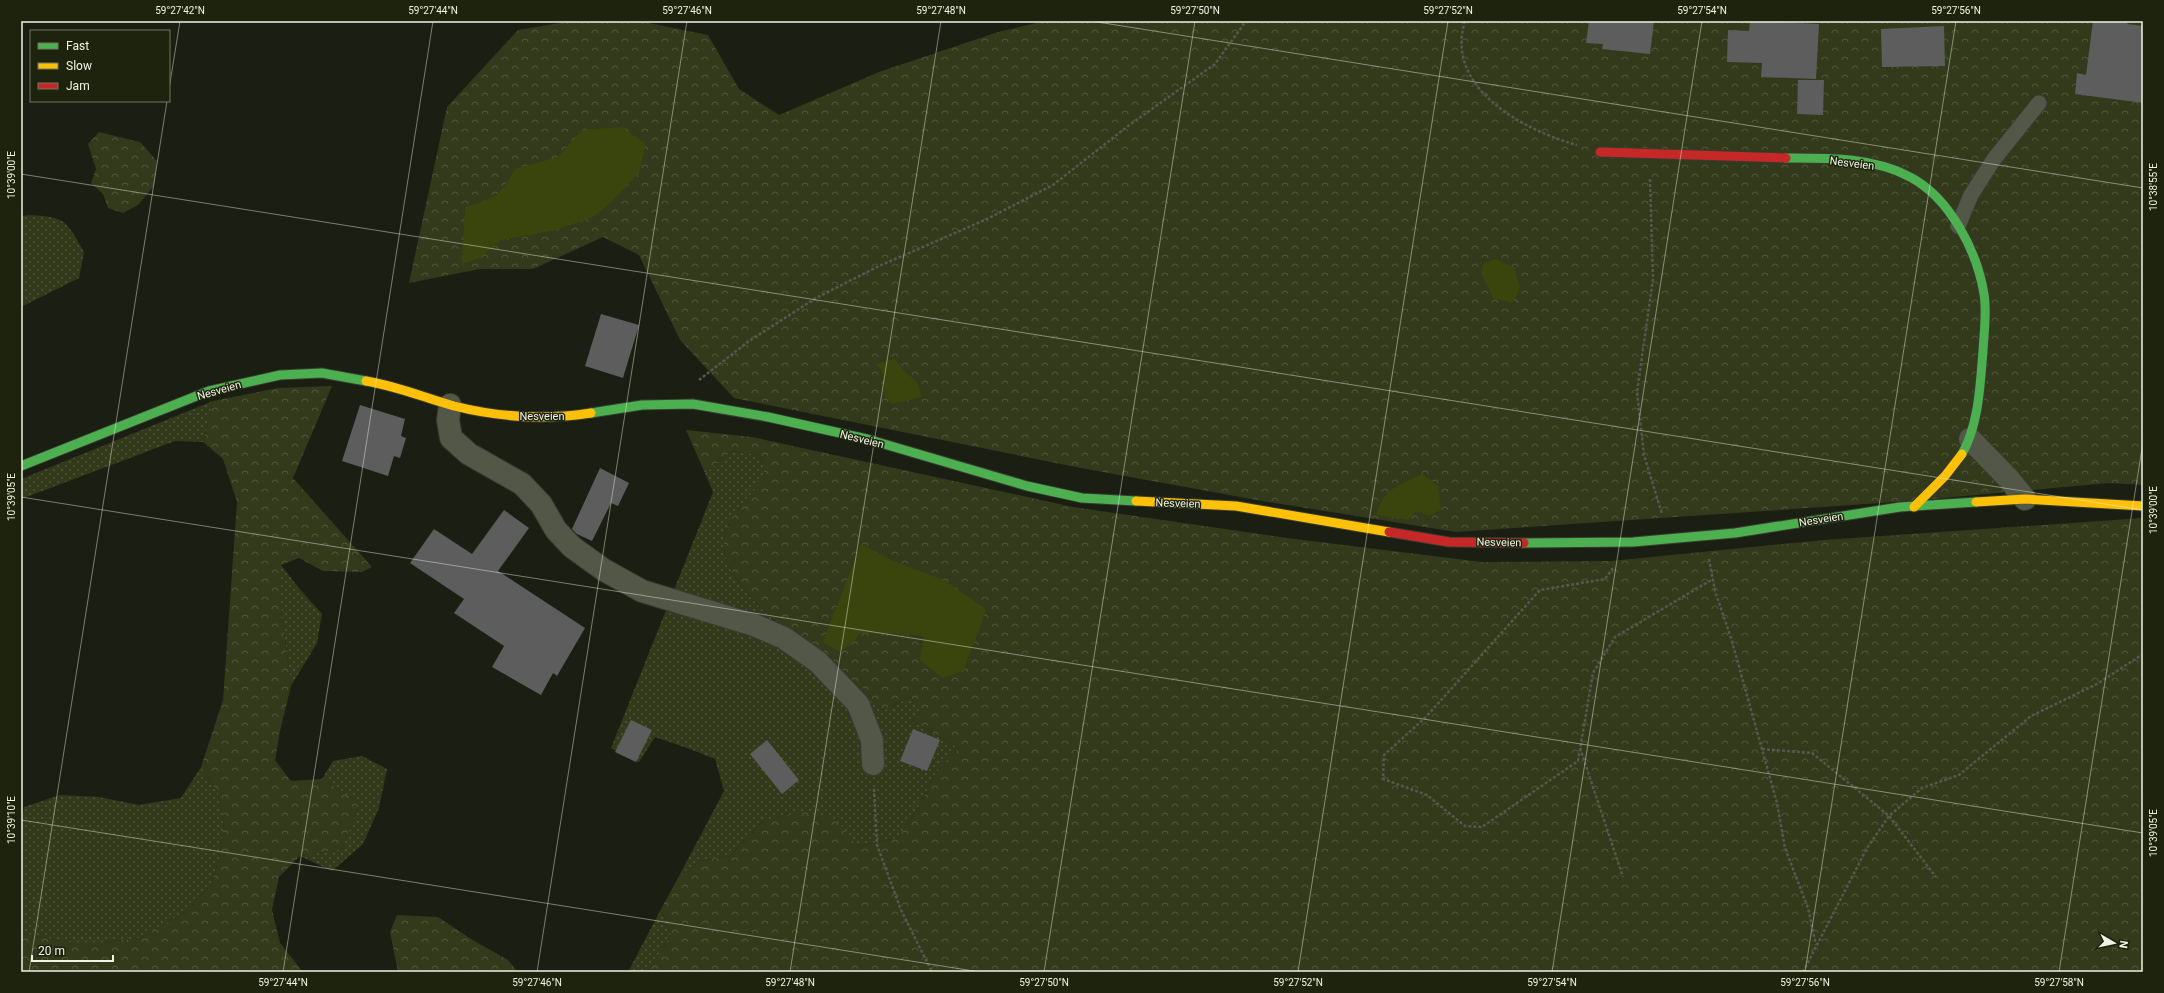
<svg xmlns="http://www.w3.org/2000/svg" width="2164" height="993" font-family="Roboto,sans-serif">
<defs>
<pattern id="grass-dots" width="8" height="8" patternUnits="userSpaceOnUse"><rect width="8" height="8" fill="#323a1b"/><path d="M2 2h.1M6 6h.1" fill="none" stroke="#50573c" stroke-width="1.8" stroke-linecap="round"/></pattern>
<pattern id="forest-crowns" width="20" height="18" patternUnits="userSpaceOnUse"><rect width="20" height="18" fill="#323a1b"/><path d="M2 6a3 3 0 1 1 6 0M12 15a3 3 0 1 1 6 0" fill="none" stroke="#50573c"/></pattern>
</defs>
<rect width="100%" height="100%" fill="#1b1e12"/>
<g fill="url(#grass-dots)">
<path d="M 29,215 C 66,217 66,220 84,252 L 79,278 L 21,307 L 21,216 Z"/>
<polygon points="213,401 203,442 175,441 21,499 21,479"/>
<path d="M 732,451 L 761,455 L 765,478 C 750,496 726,516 724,541 C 720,594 824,658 862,688 C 869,695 876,703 883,710 L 911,697 L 921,713 L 912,721 L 959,748 L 937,771 L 921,803 L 898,838 L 858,846 L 835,819 L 764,820 L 730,856 L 700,861 L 679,876 L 724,791 L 715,759 L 690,749 L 655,737 L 639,762 L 611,748 L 713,492 L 705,473 Z"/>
<polygon points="281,565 298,587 322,614 317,643 291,686 281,608"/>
<polygon points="362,756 387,769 379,808 363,844 332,871 300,856 342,849 360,803 322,779 333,761"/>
<polygon points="201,767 218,793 224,823 219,859 211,885 185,912 141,938 104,942 66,942 21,933 21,830 24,807 60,795 99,797 139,805 181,798"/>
<polygon points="661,909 671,935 647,972 628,972"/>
</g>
<g fill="url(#forest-crowns)">
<polygon points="572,21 639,21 708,35 739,89 779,115 879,72 998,32 1045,21 2143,21 2143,485 2109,483 1910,501 1456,532 1262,501 1081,468 734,398 680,340 639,255 603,237 533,269 480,269 409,283 447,107 518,30"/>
<polygon points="99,132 140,142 157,161 154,186 138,205 123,213 108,208 103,194 91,183 96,169 88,144"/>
<polygon points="332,386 293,478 372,567 362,572 323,571 299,558 281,565 281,608 291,686 280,731 275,760 291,781 322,779 360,803 342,849 300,856 279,877 272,910 280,943 303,972 21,972 21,933 66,942 104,942 141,938 185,912 211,885 219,859 224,823 218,793 201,767 223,700 237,502 223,459 203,442 213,401 278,388"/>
<path d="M 686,430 L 752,437 L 1073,507 L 1287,538 L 1482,562 L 1611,561 L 1824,540 L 2143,518 L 2143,972 L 647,972 L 671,935 L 661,909 L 679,876 L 700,861 L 730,856 L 764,820 L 803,812 L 835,819 L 858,846 L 898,838 L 921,803 L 937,771 L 959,748 L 912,721 L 921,713 L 911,697 L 883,710 C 876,703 869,695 862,688 C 824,657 720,594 724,541 C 726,516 750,496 765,478 L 761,455 L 732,451 L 705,473 Z"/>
<polygon points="397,915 438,917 471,939 508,960 518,972 398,972 390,932"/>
</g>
<g fill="#3a450d">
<path d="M 622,127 L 646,144 L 639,173 L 607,206 L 593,217 L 556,230 L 501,240 L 480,258 L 462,264 L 465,207 C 498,197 497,199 515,169 L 558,157 L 582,130 Z"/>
<polygon points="1495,259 1514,267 1520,288 1513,303 1493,298 1481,273 1483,264"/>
<polygon points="895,359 904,371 917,382 922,397 892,404 884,394 884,375 876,364"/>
<path d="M 1422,474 L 1438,485 L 1441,510 L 1429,516 L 1416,511 L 1409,520 L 1376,515 C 1384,487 1399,486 1422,474 Z"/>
<path d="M 861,544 L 893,561 L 944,580 L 986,609 C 980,631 970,649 964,670 L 943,678 L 920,660 L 924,635 L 860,633 L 851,645 L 839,651 L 823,642 Z"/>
</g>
<g fill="#5d5d5d">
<polygon points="1589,21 1654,21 1650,54 1602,49 1603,44 1586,43"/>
<polygon points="1750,21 1819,24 1816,79 1761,77 1762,63 1727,62 1728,30 1749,31"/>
<polygon points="2093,21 2127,21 2127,24 2143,26 2143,103 2075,94 2077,73 2086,75"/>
<polygon points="1944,26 1945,66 1882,67 1881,29"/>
<polygon points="1798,80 1824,80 1823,115 1797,114"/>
<polygon points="601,314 639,325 623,378 585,366"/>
<polygon points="360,405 405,419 401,436 406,438 400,458 394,456 388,476 342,461"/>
<polygon points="600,468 629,483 618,506 611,503 592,541 577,534 572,529"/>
<polygon points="504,510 529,528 498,571 585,628 557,676 553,673 541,695 492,667 504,646 454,613 464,599 410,563 434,529 472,554"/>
<polygon points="631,720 652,730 636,762 615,752"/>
<polygon points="913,729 940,740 927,771 900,761"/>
<polygon points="767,740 799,780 782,794 750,754"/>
</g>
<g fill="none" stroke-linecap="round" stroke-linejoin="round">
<g stroke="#383b31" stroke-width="17">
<polyline id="lane" points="1958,226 1971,195 1994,159 2039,103"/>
</g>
<g stroke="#383b31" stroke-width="24">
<g id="street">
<polyline points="450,405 448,420 451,438 469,454 522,484 541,504 556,530 572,547 604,570 642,591 754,625 784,638 818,662 858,704 872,740 873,764"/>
<polyline points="1970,439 2008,478 2025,499"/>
</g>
</g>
<g stroke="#383b31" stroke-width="11">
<g id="fast">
<path d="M 1786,158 C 1827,158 1873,157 1910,177 C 1950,198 1977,251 1984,294 C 1987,313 1984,332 1983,351 C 1980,385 1979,424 1962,454"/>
<polyline points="591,413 642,405 693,404 768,417 867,439 1027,486 1082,498 1136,501"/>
<polyline points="21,466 209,391 280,375 322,373 366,381"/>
<polyline points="1524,543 1633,542 1735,533 1900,507 1976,502"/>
</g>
</g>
<g stroke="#383b31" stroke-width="11">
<g id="slow">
<path d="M 366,381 C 397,386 425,398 454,406 C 498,417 546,420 591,413"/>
<polyline points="1136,501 1236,506 1389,532"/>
<polyline points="1976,502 2025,499 2143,506"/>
<polyline points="1914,507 1945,476 1962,454"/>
</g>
</g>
<g stroke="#383b31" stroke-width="11">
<g id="jam">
<polyline points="1600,152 1786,158"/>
<polyline points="1389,532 1449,542 1524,543"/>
</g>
</g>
<g stroke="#55584d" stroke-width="2.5" stroke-dasharray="3 2" stroke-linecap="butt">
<path d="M 1465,21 C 1444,88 1523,130 1577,145"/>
<polyline points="1650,179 1653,279 1637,392 1644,455 1662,514"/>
<polyline points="699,380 749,341 816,298 879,266 985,220 1053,185 1128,126 1215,64 1246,21"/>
<polyline points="1709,559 1715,591 1731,638 1777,803 1785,848 1808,908 1816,945"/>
<polyline points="1613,568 1605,579 1540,590 1425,718 1384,755 1383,779 1427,795 1465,826 1482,827 1578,761 1593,673 1615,637 1713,579"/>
<polyline points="1580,748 1623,877"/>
<polyline points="1762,749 1812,753 1889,816 1936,877"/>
<polyline points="874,789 877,845 901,910 932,972"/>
<polyline points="1803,972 1867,848 1889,816 1922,788 1959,775 2031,716 2097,684 2143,654"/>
</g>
<use href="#lane" stroke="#535748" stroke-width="15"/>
<use href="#street" stroke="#535748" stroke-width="22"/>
<use href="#fast" stroke="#4caf50" stroke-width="9"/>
<use href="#slow" stroke="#ffc107" stroke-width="9"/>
<use href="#jam" stroke="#c62828" stroke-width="9"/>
</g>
<path fill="none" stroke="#f0f4e6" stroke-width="1" stroke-opacity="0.45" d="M 1091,21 L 2143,188M 169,89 L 180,21M 21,174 L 2143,510M 21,497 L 2143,833M 21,820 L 980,972M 29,972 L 167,101M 283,972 L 433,21M 537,972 L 687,21M 790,972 L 941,21M 1044,972 L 1195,21M 1298,972 L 1448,21M 1552,972 L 1702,21M 1805,972 L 1956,21M 2059,972 L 2143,442"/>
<g text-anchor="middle" stroke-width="3" stroke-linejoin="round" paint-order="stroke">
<g font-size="11" fill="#f0f4e6" stroke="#1e230d">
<text transform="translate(1852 163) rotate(7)" y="4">Nesveien</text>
<text transform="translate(219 390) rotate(-16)" y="4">Nesveien</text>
<text x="542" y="420">Nesveien</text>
<text transform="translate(862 439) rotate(14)" y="4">Nesveien</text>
<text transform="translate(1178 503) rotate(2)" y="4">Nesveien</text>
<text transform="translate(1821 519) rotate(-9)" y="4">Nesveien</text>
<text transform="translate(1499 542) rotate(1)" y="4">Nesveien</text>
</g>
</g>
<rect width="2164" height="993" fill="none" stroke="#1e230d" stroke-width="44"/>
<rect x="30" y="30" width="140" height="72" fill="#1e230d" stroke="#727764"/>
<rect x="38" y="43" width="20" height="6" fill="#4caf50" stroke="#727764"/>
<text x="66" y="50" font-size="12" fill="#f0f4e6">Fast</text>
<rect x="38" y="63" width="20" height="6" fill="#ffc107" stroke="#727764"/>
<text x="66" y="70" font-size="12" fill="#f0f4e6">Slow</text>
<rect x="38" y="83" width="20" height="6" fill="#c62828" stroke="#727764"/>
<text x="66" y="90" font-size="12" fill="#f0f4e6">Jam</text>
<g transform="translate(2114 943) rotate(99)" stroke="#1e230d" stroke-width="3" paint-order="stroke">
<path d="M0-3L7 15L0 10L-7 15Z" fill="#f0f4e6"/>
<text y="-6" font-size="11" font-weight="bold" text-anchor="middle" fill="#f0f4e6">N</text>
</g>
<path d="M32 955v6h81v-6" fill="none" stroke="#f0f4e6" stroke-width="2"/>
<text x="38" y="955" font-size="12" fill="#f0f4e6" stroke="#1e230d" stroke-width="3" paint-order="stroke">20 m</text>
<rect x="22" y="22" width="2120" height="949" fill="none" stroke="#f0f4e6" stroke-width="1.5"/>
<g font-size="10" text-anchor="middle" fill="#f0f4e6">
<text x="180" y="14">59°27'42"N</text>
<text x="433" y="14">59°27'44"N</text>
<text x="687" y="14">59°27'46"N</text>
<text x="941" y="14">59°27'48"N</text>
<text x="1195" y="14">59°27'50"N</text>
<text x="1448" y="14">59°27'52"N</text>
<text x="1702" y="14">59°27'54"N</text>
<text x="1956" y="14">59°27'56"N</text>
<text transform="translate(11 175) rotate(-90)" y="4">10°39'00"E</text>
<text transform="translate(2153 187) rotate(-90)" y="4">10°38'55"E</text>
<text transform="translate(11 497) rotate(-90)" y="4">10°39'05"E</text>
<text transform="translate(2153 510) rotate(-90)" y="4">10°39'00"E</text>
<text transform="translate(11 820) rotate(-90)" y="4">10°39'10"E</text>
<text transform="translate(2153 833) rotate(-90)" y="4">10°39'05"E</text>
<text x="283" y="986">59°27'44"N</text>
<text x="537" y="986">59°27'46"N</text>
<text x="790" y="986">59°27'48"N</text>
<text x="1044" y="986">59°27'50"N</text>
<text x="1298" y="986">59°27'52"N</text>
<text x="1552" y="986">59°27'54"N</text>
<text x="1805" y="986">59°27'56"N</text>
<text x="2059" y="986">59°27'58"N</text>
</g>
</svg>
